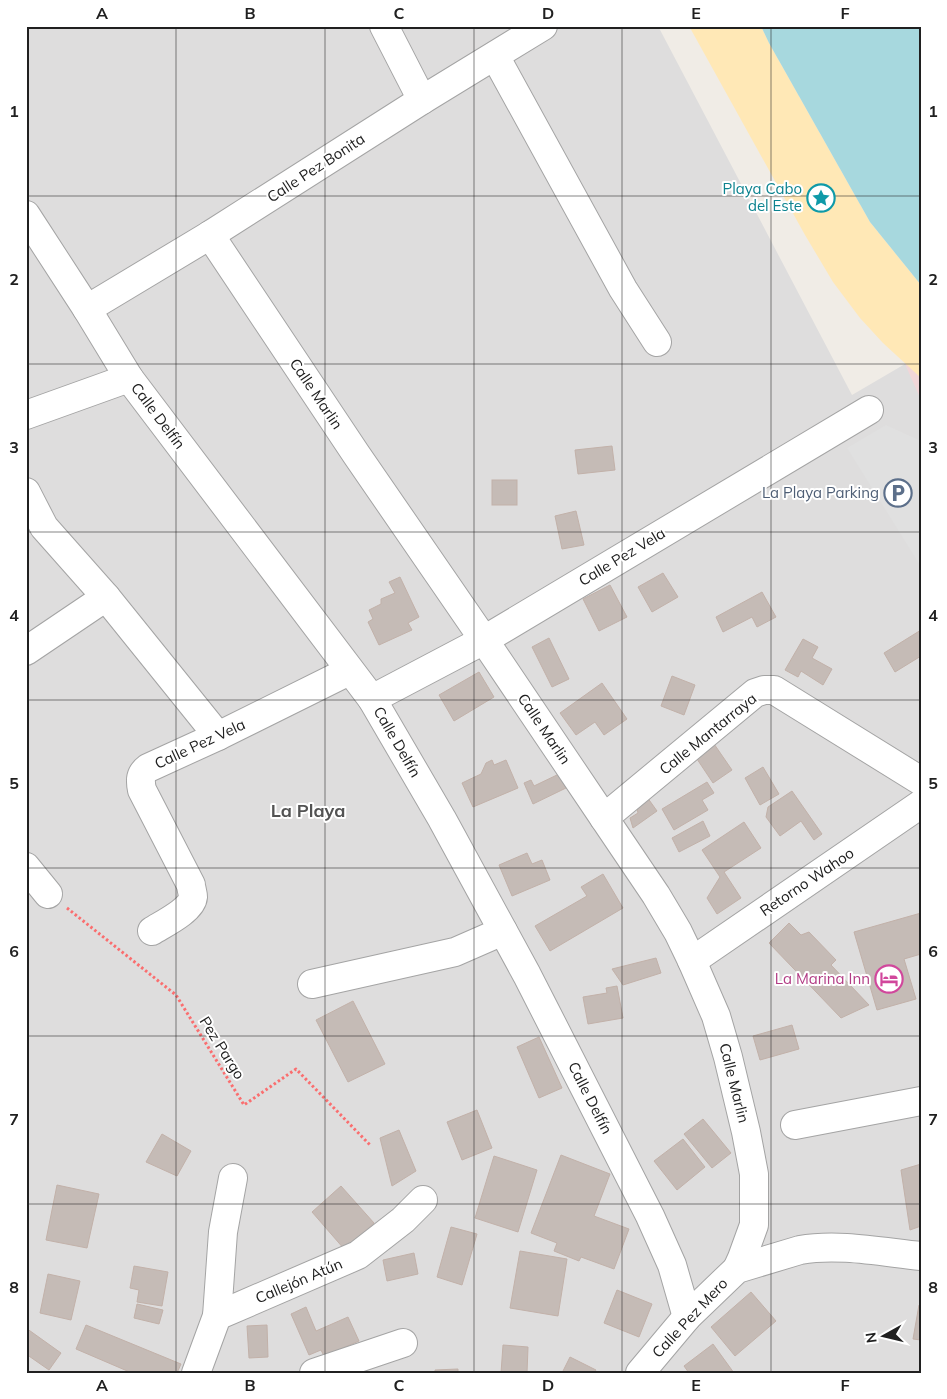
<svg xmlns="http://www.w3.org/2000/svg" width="947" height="1399" font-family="Mulish,sans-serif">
<rect width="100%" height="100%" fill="#f0ece6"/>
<polygon fill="#dedddd" points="26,26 658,26 852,395 905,364 921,378 921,1373 26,1373"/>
<polygon fill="#f1d6d8" points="905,364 921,371 921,401 921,400"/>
<polygon fill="#ffe8b6" points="689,26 761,26 769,43 870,222 921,285 921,378 883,343 860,318 833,282 805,235"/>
<polygon fill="#e0e0e0" points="886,425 921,441 921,567 847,448"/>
<polygon fill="#a7d8de" points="761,26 921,26 921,285 870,222 769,43"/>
<g fill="#c5bbb6" stroke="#c2b1a9">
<polygon points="612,446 615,470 578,474 575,450"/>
<rect x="492" y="480" width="25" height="25"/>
<polygon points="576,511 584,545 562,549 555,516"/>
<polygon points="663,573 678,597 652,612 638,587"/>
<polygon points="400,577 419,617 408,623 412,630 379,645 368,622 373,619 369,610 381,604 381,599 395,593 389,582"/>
<polygon points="610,585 627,617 599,631 583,599"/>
<polygon points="762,592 776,617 757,627 752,617 723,632 716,617"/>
<polygon points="921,630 921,656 895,672 884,653"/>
<polygon points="549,638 569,679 552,687 532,647"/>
<polygon points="803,639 818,647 812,658 832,669 823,685 801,671 798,677 785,670"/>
<polygon points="479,672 494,697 454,721 439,695"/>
<polygon points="672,676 695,685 684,715 661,706"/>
<polygon points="602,683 627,719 604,735 595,722 576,735 560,713"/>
<polygon points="712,741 732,770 713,783 693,753"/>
<polygon points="492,760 494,765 506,760 518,788 473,807 462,783 481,774 486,763"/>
<polygon points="763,767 779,794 760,805 745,778"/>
<polygon points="559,774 566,788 533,804 524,783 531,780 534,786"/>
<polygon points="707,782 714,793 702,800 708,810 674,830 662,809"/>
<polygon points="792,791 822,834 814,840 801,821 780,836 766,817 768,807"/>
<polygon points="647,797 657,811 633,828 630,818 638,813 636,805"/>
<polygon points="703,821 710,836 679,852 672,838"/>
<polygon points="744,822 761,848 724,872 741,898 717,914 707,898 720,877 702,850"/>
<polygon points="527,853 532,864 542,860 550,880 512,896 499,865"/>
<polygon points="603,874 623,908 550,951 535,926 587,896 581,887"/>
<polygon points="921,913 921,954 904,959 916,999 877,1010 854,932"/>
<polygon points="789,923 801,935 809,932 836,960 831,965 869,1005 841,1018 769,943"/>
<polygon points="656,958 661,973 623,985 612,969"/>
<polygon points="617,986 623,1018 588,1024 583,997 607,993 606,988"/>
<polygon points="353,1001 385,1064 348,1082 316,1020"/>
<polygon points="792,1025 799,1049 760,1060 753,1036"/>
<polygon points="539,1037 562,1088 539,1098 517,1047"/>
<polygon points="477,1110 492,1148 462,1160 447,1122"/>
<polygon points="703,1119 731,1153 712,1168 684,1134"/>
<polygon points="399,1130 416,1171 392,1186 380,1138"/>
<polygon points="162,1134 191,1151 177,1176 146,1162"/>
<polygon points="683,1139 705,1167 677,1190 654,1161"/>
<polygon points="561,1155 610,1174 594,1216 629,1229 614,1269 581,1257 579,1261 554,1251 557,1243 531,1233"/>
<polygon points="494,1156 537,1170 518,1232 475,1218"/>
<polygon points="921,1164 921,1226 910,1230 901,1170"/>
<polygon points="57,1185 99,1194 87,1248 46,1240"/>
<polygon points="341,1186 374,1223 345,1250 312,1212"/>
<polygon points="451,1227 477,1234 462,1285 437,1277"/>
<polygon points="520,1251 567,1259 558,1316 510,1308"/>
<polygon points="414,1253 418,1274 387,1281 383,1260"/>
<polygon points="134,1266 168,1272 162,1306 137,1302 139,1290 130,1288"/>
<polygon points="48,1274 80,1281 71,1320 40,1313"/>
<polygon points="617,1290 652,1304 639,1337 604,1323"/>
<polygon points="751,1292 776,1321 735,1356 711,1327"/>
<polygon points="137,1304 163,1310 159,1324 134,1318"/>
<polygon points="919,1305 921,1306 921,1340 913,1339"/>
<polygon points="306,1307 316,1331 348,1317 359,1341 324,1356 321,1350 309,1355 291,1314"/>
<polygon points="86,1325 181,1364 177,1373 132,1373 76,1349"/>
<polygon points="267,1325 268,1357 249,1358 247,1326"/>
<polygon points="26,1328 61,1353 49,1370 26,1354"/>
<polygon points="713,1344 734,1373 689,1373 684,1366"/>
<polygon points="503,1345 528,1347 527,1373 501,1373"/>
<polygon points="570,1357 596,1370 594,1373 562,1373"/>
<polygon points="458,1369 458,1373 435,1373 435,1370"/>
</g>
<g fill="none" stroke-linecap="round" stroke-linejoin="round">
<g stroke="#a4a4a4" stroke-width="30">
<g id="minor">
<polyline points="384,26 422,100"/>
<polyline points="495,56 623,289 657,342"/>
<polyline points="26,215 87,309 129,378 372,699 442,819 527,975 650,1216 672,1265 687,1317"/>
<polyline points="210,235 356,454 484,640 604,818 656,895 678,932 692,961 716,1016 728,1057 746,1132 754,1174 754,1225 742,1258 737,1269"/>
<polyline points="87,309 210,235 422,100 543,26"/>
<polyline points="26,415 129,378"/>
<polyline points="26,492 44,527 106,597 218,736"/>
<polyline points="26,651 106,597"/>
<polyline points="372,699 484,640 869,410"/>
<polyline points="604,818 755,693 764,690 774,690 921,781"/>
<polyline points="26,867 48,894"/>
<path d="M 152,931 C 163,924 192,910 193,897 C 193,893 191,888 191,885 L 142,790 C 140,780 140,774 148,768 L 218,736 L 349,671"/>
<polyline points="692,961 921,804"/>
<polyline points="312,984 455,952 503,931"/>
<polyline points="795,1125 921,1101"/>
<polyline points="217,1316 223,1232 233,1178"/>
<polyline points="196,1373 217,1316 358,1255 403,1220 423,1200"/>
<polyline points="314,1373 403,1343"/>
<path d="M 640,1373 L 687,1317 L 737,1269 L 800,1250 C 838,1243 882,1252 921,1256"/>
</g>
</g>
<polyline stroke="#fa6e6f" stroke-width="3" stroke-dasharray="2.5 2.5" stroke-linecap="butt" points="67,908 176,995 244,1105 296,1069 371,1146"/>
<use href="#minor" stroke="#fff" stroke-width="28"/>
</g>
<path fill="none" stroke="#202020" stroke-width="1" stroke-opacity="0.55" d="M 176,26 L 176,1373M 325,26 L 325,1373M 474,26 L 474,1373M 622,26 L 622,1373M 771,26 L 771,1373M 26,196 L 921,196M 26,364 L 921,364M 26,532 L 921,532M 26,700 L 921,700M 26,868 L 921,868M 26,1036 L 921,1036M 26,1204 L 921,1204"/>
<defs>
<g id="sight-ring" transform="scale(1.4375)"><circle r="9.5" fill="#fff" stroke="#0f9aa8" stroke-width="1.5"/><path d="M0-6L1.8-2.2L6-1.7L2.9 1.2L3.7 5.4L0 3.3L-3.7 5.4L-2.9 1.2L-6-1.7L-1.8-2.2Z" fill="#0f9aa8"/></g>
<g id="parking-ring" transform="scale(1.4375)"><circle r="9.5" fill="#fff" stroke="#5c6f8a" stroke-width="1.5"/><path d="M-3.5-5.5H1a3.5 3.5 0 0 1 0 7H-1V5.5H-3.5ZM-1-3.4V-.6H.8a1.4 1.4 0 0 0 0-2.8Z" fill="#5c6f8a"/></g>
<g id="hotel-ring" transform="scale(1.4375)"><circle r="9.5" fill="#fff" stroke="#d1479c" stroke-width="1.5"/><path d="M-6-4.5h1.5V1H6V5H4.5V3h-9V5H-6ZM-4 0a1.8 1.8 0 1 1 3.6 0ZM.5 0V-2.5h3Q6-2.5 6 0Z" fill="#d1479c"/></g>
</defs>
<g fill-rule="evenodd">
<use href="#sight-ring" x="821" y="198"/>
<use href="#parking-ring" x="898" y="493"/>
<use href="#hotel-ring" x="889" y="979"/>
</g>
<g text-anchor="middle" stroke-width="4" stroke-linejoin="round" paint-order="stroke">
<g font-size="15" fill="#202020" stroke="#fff">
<text transform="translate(316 168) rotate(-33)" y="5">Calle Pez Bonita</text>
<text transform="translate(316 394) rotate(56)" y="5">Calle Marlin</text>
<text transform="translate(158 416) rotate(53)" y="5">Calle Delfín</text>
<text transform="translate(622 557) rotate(-31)" y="5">Calle Pez Vela</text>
<text transform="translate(544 729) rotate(56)" y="5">Calle Marlin</text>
<text transform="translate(708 734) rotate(-39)" y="5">Calle Mantarraya</text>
<text transform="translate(397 742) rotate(60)" y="5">Calle Delfín</text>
<text transform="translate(200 744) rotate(-25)" y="5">Calle Pez Vela</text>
<text transform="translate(807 882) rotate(-34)" y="5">Retorno Wahoo</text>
<text transform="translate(222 1048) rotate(58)" y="5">Pez Pargo</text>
<text transform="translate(734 1083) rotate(76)" y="5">Calle Marlin</text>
<text transform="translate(590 1098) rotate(63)" y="5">Calle Delfín</text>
<text transform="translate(299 1281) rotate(-23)" y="5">Callejón Atún</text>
<text transform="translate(690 1318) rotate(-47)" y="5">Calle Pez Mero</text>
</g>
<g font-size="15" fill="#0d838f" stroke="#fff" text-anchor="end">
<text x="802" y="194">Playa Cabo<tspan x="802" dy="17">del Este</tspan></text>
</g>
<g font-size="15" fill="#4e5e75" stroke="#fff" text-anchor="end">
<text x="879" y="498">La Playa Parking</text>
</g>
<g font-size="15" fill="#b23c85" stroke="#fff" text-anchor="end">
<text x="870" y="984">La Marina Inn</text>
</g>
<g font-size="18" font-weight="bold" fill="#535353" stroke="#fff">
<text x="308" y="817">La Playa</text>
</g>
</g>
<rect width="947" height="1399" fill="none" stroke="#ffffff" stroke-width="55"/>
<g transform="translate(884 1336) rotate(262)" stroke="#ffffff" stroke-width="4" paint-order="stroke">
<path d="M0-4L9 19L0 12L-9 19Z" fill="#202020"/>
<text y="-8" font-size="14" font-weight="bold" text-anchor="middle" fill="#202020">N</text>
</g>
<rect x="28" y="28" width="892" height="1344" fill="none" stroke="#202020" stroke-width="2"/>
<g font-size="16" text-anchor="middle" font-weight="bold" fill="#202020">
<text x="102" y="19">A</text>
<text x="250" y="19">B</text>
<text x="399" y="19">C</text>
<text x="548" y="19">D</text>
<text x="696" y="19">E</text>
<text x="845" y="19">F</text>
<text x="14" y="117">1</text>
<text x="933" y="117">1</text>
<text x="14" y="285">2</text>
<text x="933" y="285">2</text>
<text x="14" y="453">3</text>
<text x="933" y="453">3</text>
<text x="14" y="621">4</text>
<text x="933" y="621">4</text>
<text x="14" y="789">5</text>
<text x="933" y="789">5</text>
<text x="14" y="957">6</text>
<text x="933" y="957">6</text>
<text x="14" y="1125">7</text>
<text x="933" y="1125">7</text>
<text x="14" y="1293">8</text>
<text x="933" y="1293">8</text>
<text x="102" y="1391">A</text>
<text x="250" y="1391">B</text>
<text x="399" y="1391">C</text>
<text x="548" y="1391">D</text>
<text x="696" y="1391">E</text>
<text x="845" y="1391">F</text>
</g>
</svg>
